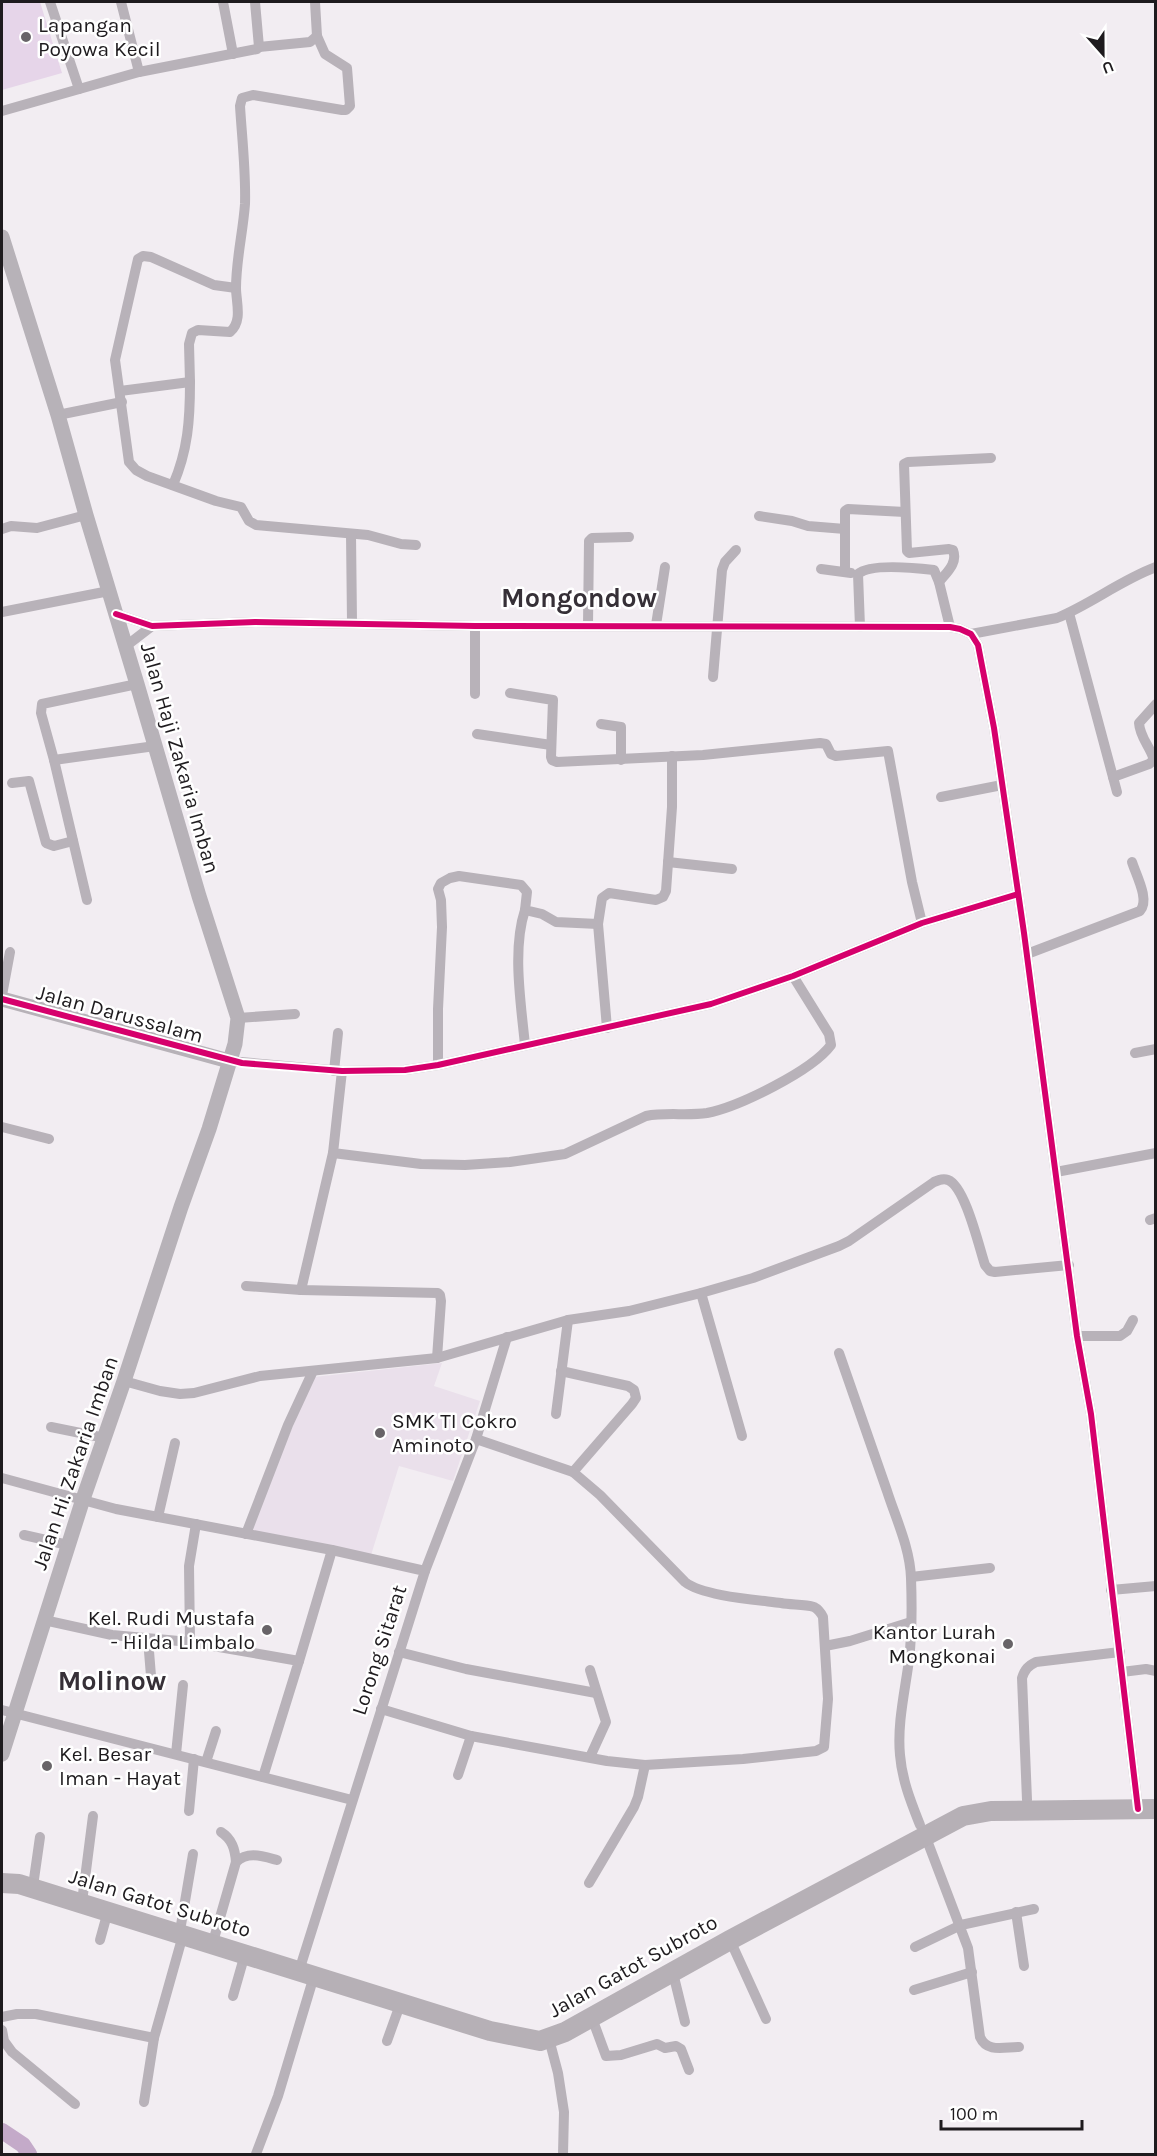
<svg xmlns="http://www.w3.org/2000/svg" width="1157" height="2156" font-family="Karla,sans-serif">
<rect width="100%" height="100%" fill="#f2edf2"/>
<polygon fill="#eae0eb" points="442,1363 434,1386 480,1401 453,1481 399,1466 371,1555 248,1531 314,1377"/>
<polygon fill="#e6d5e9" points="2,2 40,2 62,73 2,90"/>
<g fill="none" stroke-linecap="round" stroke-linejoin="round">
<polyline stroke="#c4aac9" stroke-width="16" points="2,2131 23,2145 29,2154"/>
<g stroke="#b8b2b9" stroke-width="10">
<polyline points="50,2 79,89"/>
<polyline points="121,2 139,72"/>
<polyline points="223,2 233,54"/>
<polyline points="315,2 317,36"/>
<polyline points="2,111 139,72 257,49 259,47 255,2"/>
<polyline points="236,288 214,285 151,257 143,256 138,259 115,360 129,462 136,470 147,476 216,501 241,507 249,521 256,525 368,535 401,544 416,545"/>
<path d="M 190,382 L 189,344 L 192,333 L 198,330 L 230,332 C 243,321 236,302 236,288 C 236,260 243,232 245,204 C 246,172 242,138 240,106 L 242,98 L 253,95 L 342,110 L 346,110 L 350,106 L 347,68 L 325,54 L 317,36 L 310,42 L 259,47"/>
<path d="M 120,391 L 190,382 C 190,420 188,450 173,485"/>
<polyline points="58,415 122,402"/>
<polyline points="759,516 792,521 808,526 845,529"/>
<polyline points="2,529 11,526 37,528 86,515"/>
<polyline points="351,534 352,622"/>
<polyline points="821,569 851,573"/>
<polyline points="845,571 845,511 848,509 905,512"/>
<path d="M 939,582 C 947,572 958,563 953,550 L 949,549 L 909,553 L 907,551 L 904,464 L 908,462 L 991,458"/>
<polyline points="2,612 109,591"/>
<polyline points="1069,613 1117,792"/>
<polyline points="116,614 152,626 255,622 475,626 950,627 960,629 971,634 978,645 994,728 1024,933 1077,1336 1091,1414 1138,1809"/>
<polyline points="588,625 589,541 592,538 629,537"/>
<polyline points="656,625 665,567"/>
<polyline points="475,626 475,694"/>
<path d="M 860,627 L 858,574 C 870,563 917,568 934,570 L 939,582 L 950,627"/>
<path d="M 971,634 L 1057,618 C 1091,604 1121,580 1156,567"/>
<polyline points="126,646 152,626"/>
<polyline points="713,677 722,570 725,562 736,550"/>
<polyline points="510,693 553,700 551,757 552,760 557,762 703,755 820,743 826,744 831,754 836,756 888,751 912,882 922,923"/>
<polyline points="601,724 621,727 621,760"/>
<polyline points="477,734 551,745"/>
<polyline points="54,760 41,713 42,704 137,684"/>
<path d="M 1113,777 L 1149,764 L 1154,760 C 1150,746 1140,738 1139,723 L 1156,704"/>
<polyline points="12,783 29,781 46,843 54,846 73,841"/>
<polyline points="941,797 1002,785"/>
<polyline points="668,862 732,869"/>
<polyline points="87,900 54,760 155,746"/>
<path d="M 1027,954 L 1140,911 C 1150,900 1136,875 1132,862"/>
<polyline points="2,995 10,952"/>
<polyline points="238,1018 295,1014"/>
<polyline points="607,1028 598,924 602,898 609,893 656,900 663,897 666,891 672,807 672,756"/>
<path d="M 525,1045 C 521,1004 512,949 525,910"/>
<polyline points="1135,1053 1156,1049"/>
<polyline points="229,1061 342,1071 405,1070 438,1065 711,1004 793,976 922,923 1018,894"/>
<polyline points="438,1065 438,1009 442,927 441,900 438,889 441,883 450,878 459,876 521,885 527,892 525,910 542,914 556,922 598,924"/>
<polyline points="334,1071 338,1033"/>
<path d="M 342,1071 L 333,1153 L 421,1164 L 465,1165 L 510,1162 L 565,1154 L 646,1116 C 666,1112 687,1116 707,1113 C 738,1107 812,1071 831,1045 L 829,1034 L 793,976"/>
<polyline points="2,1127 49,1139"/>
<polyline points="1056,1172 1156,1153"/>
<polyline points="1150,1220 1156,1218"/>
<polyline points="246,1286 301,1290 438,1293 440,1295 441,1301 437,1358"/>
<polyline points="301,1290 333,1153"/>
<polyline points="701,1293 742,1436"/>
<polyline points="1077,1336 1120,1336 1127,1331 1133,1320"/>
<path d="M 839,1353 C 855,1399 871,1445 887,1491 C 896,1519 910,1548 911,1578 C 912,1605 912,1634 909,1660 C 905,1691 897,1724 900,1755 C 902,1780 911,1802 920,1825"/>
<polyline points="561,1371 628,1386 634,1390 636,1398 632,1404 573,1472"/>
<path d="M 124,1381 L 160,1391 L 180,1394 L 194,1393 L 260,1376 L 437,1358 L 568,1320 L 629,1311 L 701,1293 L 753,1278 L 839,1246 L 849,1241 L 934,1182 C 939,1180 943,1178 948,1180 C 965,1186 979,1247 985,1265 L 990,1271 L 995,1272 L 1069,1265"/>
<polyline points="556,1414 568,1320"/>
<polyline points="51,1427 105,1438"/>
<polyline points="2,1478 116,1509 332,1550 425,1571 299,1971"/>
<polyline points="158,1517 175,1443"/>
<polyline points="246,1534 288,1425 313,1371"/>
<polyline points="24,1535 68,1545"/>
<polyline points="425,1571 476,1439 507,1337"/>
<polyline points="911,1577 990,1568"/>
<polyline points="1111,1590 1156,1586"/>
<polyline points="44,1620 112,1635 190,1642 299,1661 263,1777"/>
<polyline points="148,1639 151,1676"/>
<polyline points="190,1642 189,1566 196,1524"/>
<polyline points="825,1646 850,1641 911,1622"/>
<polyline points="399,1652 466,1669 596,1693"/>
<polyline points="299,1661 332,1550"/>
<polyline points="1122,1672 1146,1669 1156,1671"/>
<path d="M 381,1709 L 471,1736 L 607,1761 L 645,1765 L 743,1759 L 816,1751 L 824,1747 L 828,1699 L 823,1617 C 821,1613 818,1609 814,1607 C 804,1604 791,1605 781,1603 C 758,1600 702,1596 685,1582 L 600,1495 L 573,1472 L 476,1439"/>
<polyline points="2,1710 352,1800"/>
<polyline points="176,1754 183,1685"/>
<polyline points="590,1757 606,1722 590,1670"/>
<polyline points="206,1762 216,1731"/>
<polyline points="458,1775 471,1736"/>
<path d="M 1027,1800 L 1022,1678 C 1025,1669 1028,1666 1036,1662 L 1120,1652"/>
<polyline points="189,1811 194,1759"/>
<path d="M 221,1832 C 232,1839 235,1849 236,1862"/>
<path d="M 925,1835 L 968,1948 L 980,2037 C 987,2053 1004,2047 1019,2047"/>
<polyline points="34,1879 40,1837"/>
<polyline points="589,1883 634,1807 638,1797 645,1765"/>
<polyline points="83,1894 93,1816"/>
<polyline points="1016,1912 1024,1966"/>
<polyline points="181,1925 193,1854"/>
<path d="M 215,1935 L 236,1862 C 248,1851 262,1856 277,1860"/>
<polyline points="100,1940 108,1911"/>
<polyline points="730,1940 766,2019"/>
<polyline points="915,1947 961,1925 1034,1909"/>
<polyline points="673,1973 685,2022"/>
<polyline points="914,1990 972,1972"/>
<polyline points="233,1996 245,1954"/>
<polyline points="2,2017 17,2014 36,2014 154,2038"/>
<polyline points="592,2018 606,2056 621,2055 657,2044 665,2048 676,2046 681,2049 689,2070"/>
<polyline points="2,2030 4,2041 12,2052 75,2104"/>
<polyline points="549,2039 558,2073 564,2112 563,2154"/>
<polyline points="387,2041 401,2002"/>
<polyline points="144,2102 154,2038 183,1935"/>
<polyline points="256,2154 278,2096 314,1976"/>
</g>
<g stroke="#b7b2b8" stroke-width="15">
<polyline points="2,237 58,415 86,515 137,684 199,896 238,1018 235,1044 209,1129 181,1207 124,1381 83,1499 2,1754"/>
<polyline points="2,999 229,1061"/>
</g>
<polyline stroke="#b6b0b6" stroke-width="20" points="2,1883 19,1884 490,2031 540,2041 565,2032 730,1940 963,1816 991,1811 1156,1809"/>
<g stroke="#fff" stroke-width="10">
<g id="cycleway">
<polyline points="116,614 152,626 255,622 475,626 950,627 960,629 971,634 978,645 994,728 1024,933 1077,1336 1091,1414 1138,1809"/>
<polyline points="2,999 242,1063 342,1071 405,1070 438,1065 711,1004 793,976 922,923 1018,894"/>
</g>
</g>
<use href="#cycleway" stroke="#d6006c" stroke-width="6"/>
</g>
<g fill="#686468" stroke="#fff" stroke-width="2">
<circle cx="26" cy="37" r="6"/>
<circle cx="380" cy="1433" r="6"/>
<circle cx="267" cy="1630" r="6"/>
<circle cx="1008" cy="1644" r="6"/>
<circle cx="47" cy="1766" r="6"/>
</g>
<g text-anchor="middle" stroke-width="5" stroke-linejoin="round" paint-order="stroke">
<g font-size="21" fill="#1e1b1e" stroke="#fff" text-anchor="start">
<text x="38" y="32">Lapangan<tspan x="38" dy="24">Poyowa Kecil</tspan></text>
<text x="392" y="1428">SMK TI Cokro<tspan x="392" dy="24">Aminoto</tspan></text>
<text x="255" y="1625" text-anchor="end">Kel. Rudi Mustafa<tspan x="255" dy="24">- Hilda Limbalo</tspan></text>
<text x="996" y="1639" text-anchor="end">Kantor Lurah<tspan x="996" dy="24">Mongkonai</tspan></text>
<text x="59" y="1761">Kel. Besar<tspan x="59" dy="24">Iman - Hayat</tspan></text>
</g>
<g font-size="21" fill="#1e1b1e" stroke="#fff">
<text transform="translate(180 758) rotate(74)" y="7">Jalan Haji Zakaria Imban</text>
<text transform="translate(120 1014) rotate(15)" y="7">Jalan Darussalam</text>
<text transform="translate(75 1463) rotate(-71)" y="7">Jalan Hi. Zakaria Imban</text>
<text transform="translate(379 1650) rotate(-72)" y="7">Lorong Sitarat</text>
<text transform="translate(160 1903) rotate(17)" y="7">Jalan Gatot Subroto</text>
<text transform="translate(633 1966) rotate(-29)" y="7">Jalan Gatot Subroto</text>
</g>
<g font-size="27" font-weight="bold" fill="#363037" stroke="#fff">
<text x="579" y="607">Mongondow</text>
<text x="112" y="1690">Molinow</text>
</g>
</g>
<rect width="1157" height="2156" fill="none" stroke="#1e1b1e" stroke-width="6"/>
<g transform="translate(1103 54) rotate(159)" stroke="#ffffff" stroke-width="4.5" paint-order="stroke">
<path d="M0-4.5L10 22L0 15L-10 22Z" fill="#1e1b1e"/>
<text y="-9" font-size="16" font-weight="bold" text-anchor="middle" fill="#1e1b1e">U</text>
</g>
<path d="M941 2120v9h141v-9" fill="none" stroke="#1e1b1e" stroke-width="3"/>
<text x="950" y="2120" font-size="18" fill="#1e1b1e" stroke="#ffffff" stroke-width="4.5" paint-order="stroke">100 m</text>
</svg>
